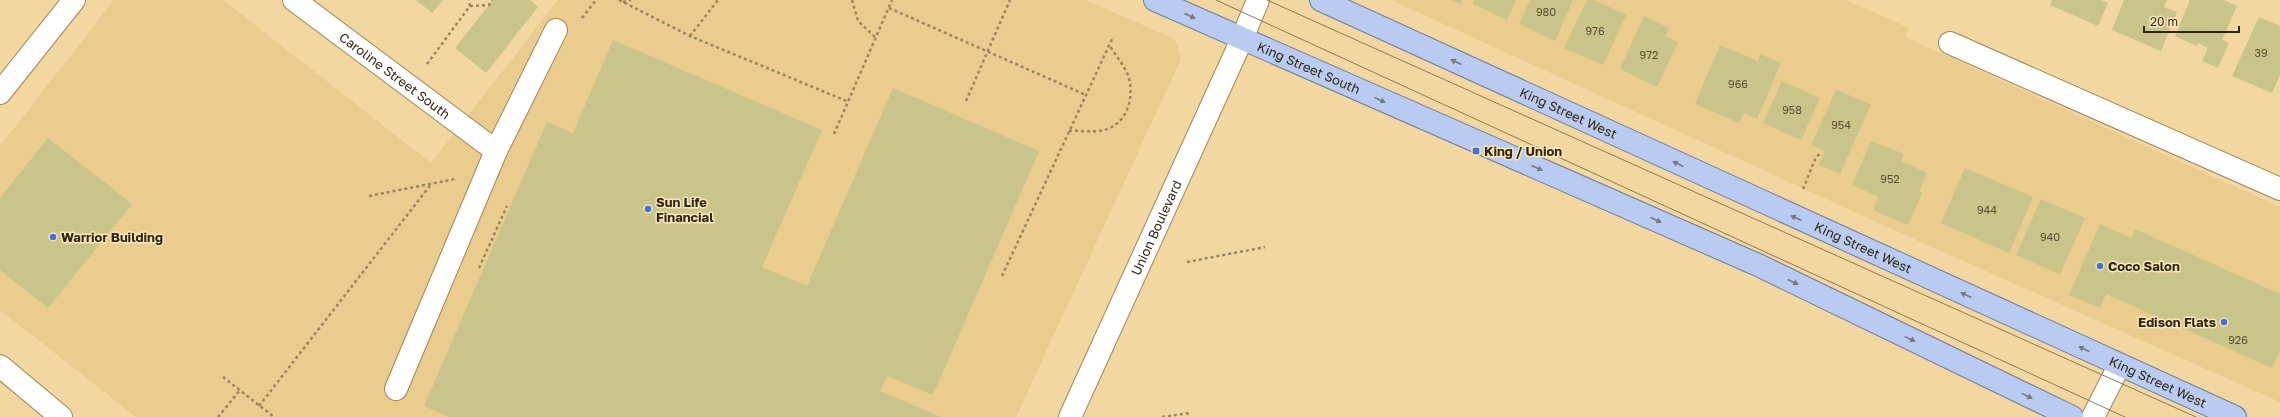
<svg xmlns="http://www.w3.org/2000/svg" width="2280" height="417" font-family="'Golos Text',sans-serif">
<rect width="100%" height="100%" fill="#f2d7a0"/>
<g fill="#e9cc8e">
<polygon points="114,0 223,0 431,163 558,0 1085,0 1175,39 1181,59 1016,417 136,417 0,310 0,146"/>
<polygon points="1391,0 1846,0 1909,28 1905,37 2280,207 2280,402 1905,235"/>
</g>
<g fill="#c8c48a">
<polygon points="416,0 443,0 432,13"/>
<polygon points="493,0 530,0 538,7 486,73 455,48"/>
<polygon points="1452,0 1462,0 1461,4"/>
<polygon points="1474,0 1516,0 1507,20 1473,4"/>
<polygon points="1530,0 1573,0 1555,41 1519,24"/>
<polygon points="1587,0 1594,0 1626,15 1603,65 1564,48"/>
<polygon points="2052,0 2101,0 2108,3 2098,26 2050,5"/>
<polygon points="2124,0 2167,0 2164,7 2177,12 2161,51 2112,30"/>
<polygon points="2190,0 2224,0 2237,6 2222,40 2229,43 2218,68 2202,61 2208,48 2198,43 2197,46 2175,36"/>
<polygon points="1644,16 1669,28 1665,36 1678,42 1657,87 1620,69"/>
<polygon points="2259,17 2280,26 2280,75 2272,93 2232,76"/>
<polygon points="613,40 822,130 762,267 807,286 893,88 1039,151 933,395 887,376 880,391 941,417 450,417 424,406 547,122 573,133"/>
<polygon points="1720,45 1758,61 1760,54 1781,63 1757,119 1744,113 1739,123 1695,104"/>
<polygon points="1782,81 1820,98 1801,140 1763,123"/>
<polygon points="1836,90 1871,104 1840,174 1819,165 1825,151 1811,145"/>
<polygon points="48,138 132,204 48,308 0,270 0,198"/>
<polygon points="1871,141 1904,154 1901,161 1927,173 1919,191 1922,193 1908,225 1873,210 1879,197 1852,185"/>
<polygon points="1965,168 2033,197 2009,253 1941,223"/>
<polygon points="2041,199 2085,218 2060,274 2016,255"/>
<polygon points="2100,224 2131,238 2135,229 2280,294 2280,350 2272,368 2106,294 2100,308 2069,295"/>
</g>
<g fill="none" stroke-linecap="round" stroke-linejoin="round">
<g stroke="#9f8551" stroke-width="24">
<g id="minor">
<path id="s1" d="M 294,0 L 496,151"/>
<polyline points="1950,43 2280,189"/>
<polyline points="0,93 74,0"/>
<polyline points="0,366 61,417"/>
<polyline points="396,389 496,151 556,30"/>
<path id="s2" d="M 1070,417 L 1242,39 L 1258,0"/>
<polyline points="2093,417 2119,366"/>
</g>
</g>
<g stroke="#6c7c9c" stroke-width="24">
<g id="major">
<path id="s3" d="M 1155,0 L 1758,265 L 2072,417"/>
<path id="s4" d="M 1321,0 L 2235,417"/>
</g>
</g>
<g stroke="#99865e" stroke-width="2.5" stroke-dasharray="3 3" stroke-linecap="butt">
<polyline points="619,0 690,36 849,102"/>
<polyline points="852,0 858,21 876,38"/>
<polyline points="623,2 631,0"/>
<polyline points="470,6 489,5 492,0"/>
<polyline points="889,8 1086,95"/>
<polyline points="582,18 596,0"/>
<polyline points="690,36 718,0"/>
<polyline points="427,64 470,6 469,0"/>
<polyline points="966,101 1010,0"/>
<path d="M 1069,131 C 1080,130 1093,133 1104,130 C 1128,124 1135,96 1128,75 C 1124,65 1115,55 1110,46"/>
<polyline points="834,134 892,0"/>
<polyline points="1803,189 1816,157 1821,153"/>
<polyline points="369,196 455,179"/>
<polyline points="1187,262 1265,247"/>
<polyline points="479,268 507,206"/>
<polyline points="1002,276 1113,37"/>
<polyline points="223,377 274,417"/>
<polyline points="259,406 432,183"/>
<polyline points="218,417 240,390"/>
<polyline points="1162,417 1190,413"/>
</g>
<use href="#minor" stroke="#fff" stroke-width="22"/>
<use href="#major" stroke="#b9cbf1" stroke-width="22"/>
<g stroke="#8a7853" stroke-width="1">
<polyline points="1216,0 2125,417"/>
<polyline points="1267,0 2196,417"/>
</g>
</g>
<defs><path id="oneway-solid" d="M-6-.8H1V-3.2L6.5 0L1 3.2V.8H-6Z"/></defs>
<g fill="#757981">
<use href="#oneway-solid" transform="translate(1190 16) rotate(24)"/>
<use href="#oneway-solid" transform="translate(1456 62) rotate(-155)"/>
<use href="#oneway-solid" transform="translate(1380 100) rotate(24)"/>
<use href="#oneway-solid" transform="translate(1678 164) rotate(-155)"/>
<use href="#oneway-solid" transform="translate(1537 168) rotate(24)"/>
<use href="#oneway-solid" transform="translate(1796 218) rotate(-155)"/>
<use href="#oneway-solid" transform="translate(1656 220) rotate(24)"/>
<use href="#oneway-solid" transform="translate(1793 282) rotate(26)"/>
<use href="#oneway-solid" transform="translate(1966 295) rotate(-155)"/>
<use href="#oneway-solid" transform="translate(1910 339) rotate(26)"/>
<use href="#oneway-solid" transform="translate(2084 349) rotate(-155)"/>
<use href="#oneway-solid" transform="translate(2027 396) rotate(26)"/>
</g>
<g fill="#406fe0" stroke="#fbe5ba" stroke-width="1.5">
<rect x="1472" y="147" width="8" height="8" rx="2"/>
<circle cx="648" cy="209" r="4"/>
<circle cx="53" cy="237" r="4"/>
<circle cx="2100" cy="266" r="4"/>
<circle cx="2224" cy="322" r="4"/>
</g>
<g text-anchor="middle" stroke-width="3" stroke-linejoin="round" paint-order="stroke">
<g font-size="11" fill="#574e2f">
<text x="1546" y="16">980</text>
<text x="1595" y="35">976</text>
<text x="2261" y="57">39</text>
<text x="1649" y="59">972</text>
<text x="1738" y="88">966</text>
<text x="1792" y="114">958</text>
<text x="1841" y="129">954</text>
<text x="1890" y="183">952</text>
<text x="1987" y="214">944</text>
<text x="2050" y="241">940</text>
<text x="2238" y="344">926</text>
</g>
<g font-size="13" fill="#312711" stroke="#fbe5ba">
<text dy="5" stroke="none"><textPath href="#s3" startOffset="168">King Street South</textPath></text>
<text dy="5" stroke="none"><textPath href="#s1" startOffset="126">Caroline Street South</textPath></text>
<text dy="5" stroke="none"><textPath href="#s4" startOffset="272">King Street West</textPath></text>
<text dy="5" stroke="none"><textPath href="#s2" startOffset="208">Union Boulevard</textPath></text>
<text dy="5" stroke="none"><textPath href="#s4" startOffset="596">King Street West</textPath></text>
<text dy="5" stroke="none"><textPath href="#s4" startOffset="920">King Street West</textPath></text>
</g>
<g font-size="13" font-weight="bold" fill="#312711" stroke="#fbe5ba" text-anchor="start">
<text x="1484" y="156">King / Union</text>
<text x="656" y="207">Sun Life<tspan x="656" dy="15">Financial</tspan></text>
<text x="61" y="242">Warrior Building</text>
<text x="2108" y="271">Coco Salon</text>
<text x="2216" y="327" text-anchor="end">Edison Flats</text>
</g>
</g>
<path d="M2144 26v6h95v-6" fill="none" stroke="#312711" stroke-width="2"/>
<text x="2150" y="26" font-size="12" fill="#312711" stroke="#fbe5ba" stroke-width="3" paint-order="stroke">20 m</text>
</svg>
